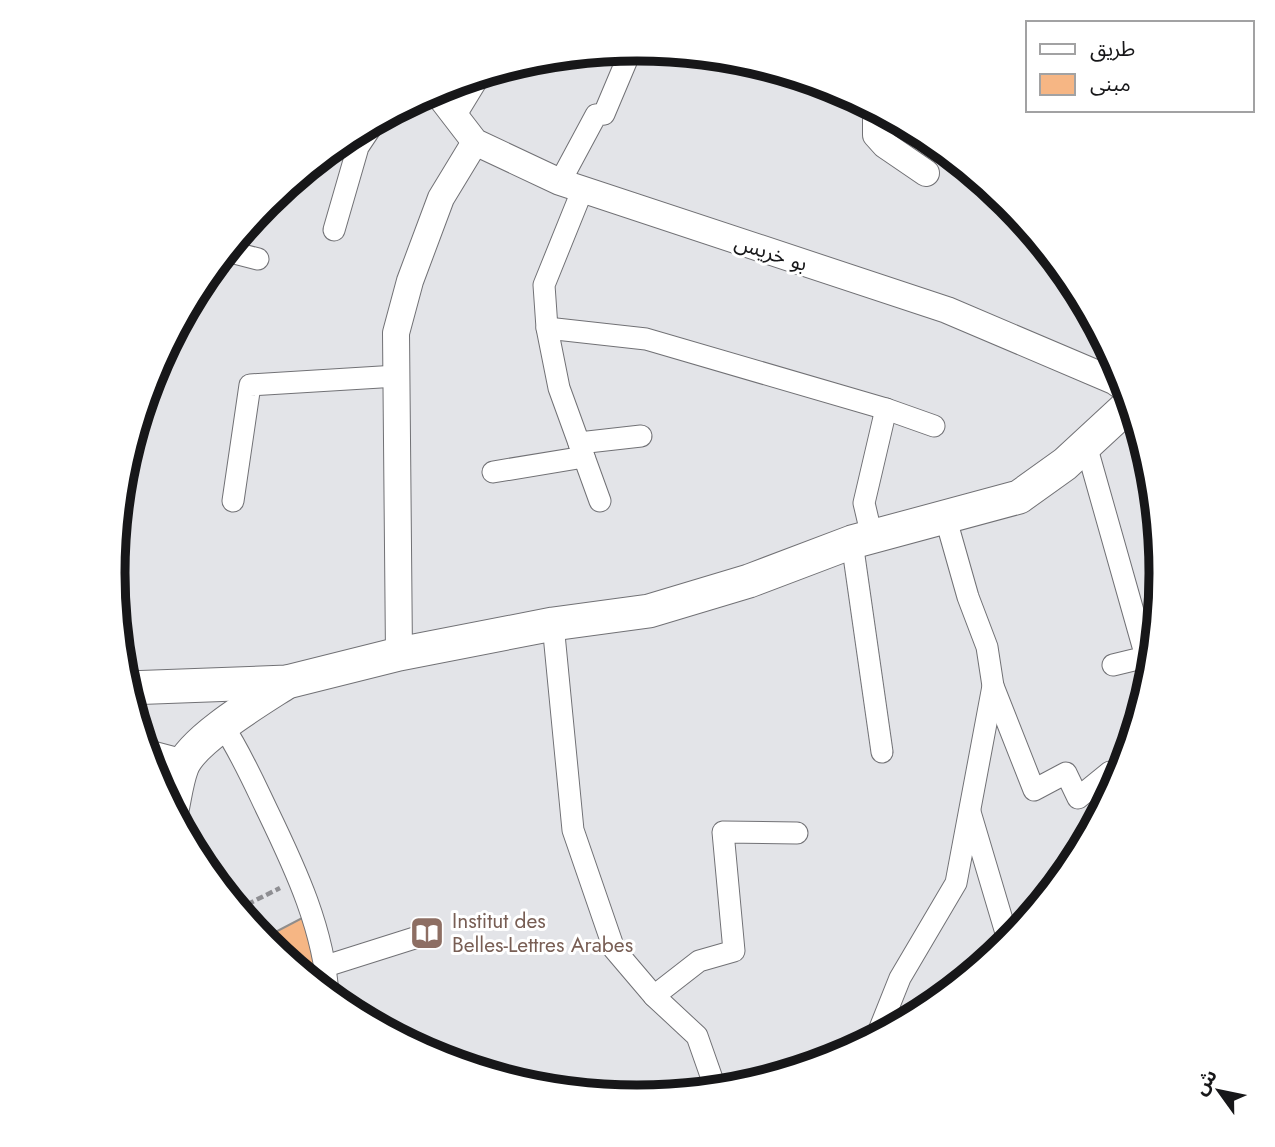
<svg xmlns="http://www.w3.org/2000/svg" width="1275" height="1147" font-family="Jost,'Noto Sans Arabic',sans-serif">
<rect width="100%" height="100%" fill="#e3e4e8"/>
<polygon fill="#f6b684" stroke="#908d8b" stroke-width="2" points="306,916 326,993 262,939"/>
<g fill="none" stroke-linecap="round" stroke-linejoin="round">
<g stroke="#717175" stroke-width="23">
<g id="pedestrian">
<polyline points="560,182 596,115 604,114 631,50"/>
<polyline points="582,191 544,285 547,328 559,388 600,501"/>
<polyline points="334,230 358,147 374,123"/>
<polyline points="227,251 258,259"/>
<polyline points="547,328 646,339 886,409 934,426"/>
<polyline points="579,443 641,436"/>
<polyline points="1086,445 1146,657 1113,665"/>
<polyline points="493,472 584,457"/>
<polyline points="233,501 250,385 397,376"/>
<polyline points="872,537 864,503 886,409"/>
<polyline points="852,542 882,752"/>
<polyline points="553,624 573,830 614,949 654,996 697,1036 716,1090"/>
<polyline points="993,686 1034,790 1066,773 1078,798 1110,772 1119,780"/>
<path d="M 223,726 C 241,753 254,783 268,812 C 296,870 324,930 328,995"/>
<polyline points="970,812 1009,943"/>
<polyline points="326,966 424,935"/>
<polyline points="654,996 699,961 734,951 723,832 797,833"/>
<polyline points="876,1038 900,978 956,883 993,686 987,647 968,597 945,516"/>
</g>
</g>
<g stroke="#717175" stroke-width="28">
<g id="minor">
<polyline points="435,90 475,142 560,182 947,310 1114,381 1127,390"/>
<polyline points="879,111 876,121 876,135 885,145 926,173"/>
<polyline points="454,113 476,77"/>
<polyline points="399,654 396,333 410,281 441,198 475,142"/>
</g>
</g>
<g stroke="#717175" stroke-width="35">
<g id="tertiary">
<polyline points="127,688 287,682 399,654 553,624 649,611 749,581 852,542 1019,497 1065,464 1131,403"/>
<polyline points="148,757 182,766"/>
<path d="M 172,810 C 175,796 177,780 182,767 C 193,739 261,699 287,682"/>
</g>
</g>
<polyline stroke="#8e8e92" stroke-width="4.5" stroke-dasharray="7 3.5" stroke-linecap="butt" points="238,909 280,888"/>
<use href="#pedestrian" stroke="#fff" stroke-width="21"/>
<use href="#minor" stroke="#fff" stroke-width="26"/>
<use href="#tertiary" stroke="#fff" stroke-width="33"/>
</g>
<defs>
<g id="library-square" transform="scale(1.75)"><rect x="-9" y="-9" width="18" height="18" rx="4" fill="#8d6e63" stroke="#fff"/><path d="M-6-4Q-3-5.5-.7-3.5V5Q-3 3-6 4ZM6-4Q3-5.5 .7-3.5V5Q3 3 6 4Z" fill="#fff"/></g>
</defs>
<g fill-rule="evenodd">
<use href="#library-square" x="427" y="933"/>
</g>
<g text-anchor="middle" stroke-width="6" stroke-linejoin="round" paint-order="stroke">
<g font-size="21" fill="#171719" stroke="#fff">
<text transform="translate(771 253) rotate(18)" y="7">بو خريس</text>
</g>
<g font-size="21" fill="#785e54" stroke="#fff" text-anchor="start">
<text x="452" y="928">Institut des<tspan x="452" dy="24">Belles-Lettres Arabes</tspan></text>
</g>
</g>
<path d="M0 0H1275V1147H0ZM125 573a512 512 0 1 1 1024 0a512 512 0 1 1-1024 0Z" fill="#fff" fill-rule="evenodd"/>
<path fill="none" stroke="#171719" stroke-width="9" d="M125 573a512 512 0 1 1 1024 0a512 512 0 1 1-1024 0Z"/>
<rect x="1026" y="21" width="228" height="91" fill="#ffffff" stroke="#a2a2a3" stroke-width="2"/>
<rect x="1040" y="44" width="35" height="10" fill="#ffffff" stroke="#a2a2a3" stroke-width="2"/>
<text x="1090" y="56" font-size="21" fill="#171719">طريق</text>
<rect x="1040" y="74" width="35" height="21" fill="#f6b684" stroke="#a2a2a3" stroke-width="2"/>
<text x="1090" y="91" font-size="21" fill="#171719">مبنى</text>
<g transform="translate(1219 1091) rotate(303)" stroke="#ffffff" stroke-width="5" paint-order="stroke">
<path d="M0-5L12 26L0 18L-12 26Z" fill="#171719"/>
<text y="-10" font-size="19" font-weight="bold" text-anchor="middle" fill="#171719">ش</text>
</g>
</svg>
